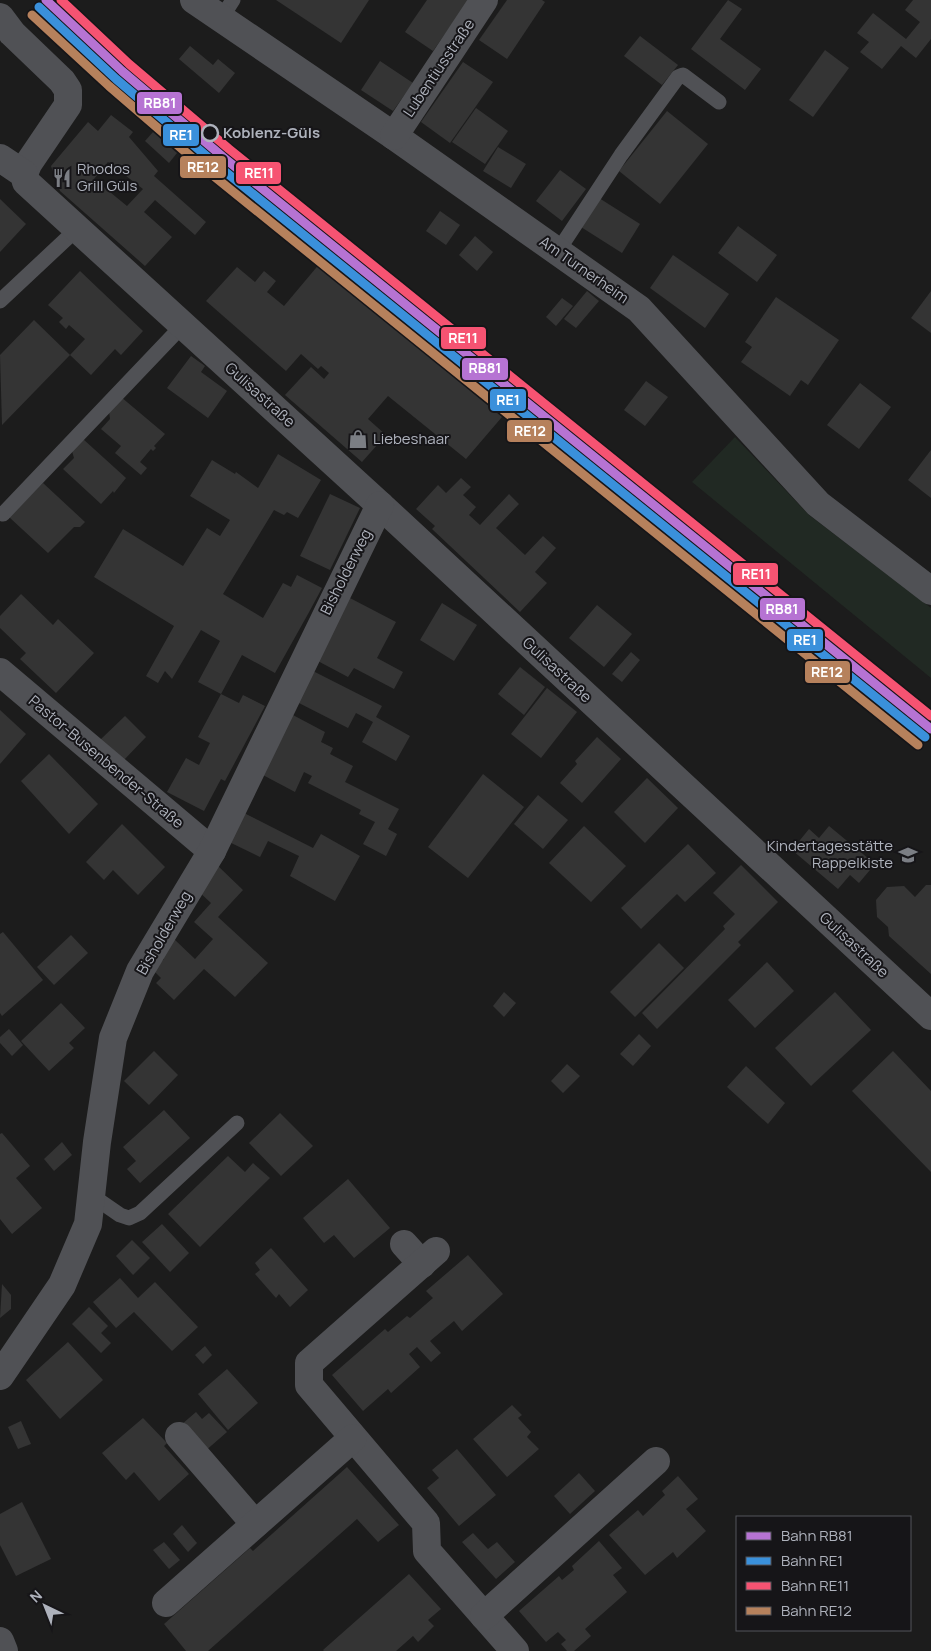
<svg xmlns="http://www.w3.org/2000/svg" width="931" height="1651" font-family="Manrope,sans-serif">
<rect width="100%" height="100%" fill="#1c1c1c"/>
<polygon fill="#212923" points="735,437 809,515 931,608 931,678 692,482"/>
<g fill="#343434" fill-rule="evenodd">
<polygon points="276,0 369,0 341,43"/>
<polygon points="427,0 469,0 433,51 405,32"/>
<polygon points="507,0 542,0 545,2 507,59 479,40"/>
<polygon points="728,0 742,9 720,39 761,69 745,90 691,49"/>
<polygon points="913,0 931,0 931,39 916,58 901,46 882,69 860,52 869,42 857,33 873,13 906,39 920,22 905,10"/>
<polygon points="640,36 678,65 662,85 624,56"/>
<polygon points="190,46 213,65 218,59 235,73 219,93 179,59"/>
<polygon points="825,50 849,68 813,117 789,100"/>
<polygon points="380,61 413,83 393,111 361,90"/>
<polygon points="463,62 493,82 450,143 421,122"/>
<polygon points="476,108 508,131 485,164 452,142"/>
<polygon points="667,111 708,144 660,204 619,171"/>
<path d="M 111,115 L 133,132 L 129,137 L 158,171 L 154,176 L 206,222 L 195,235 L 155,200 L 144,212 L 172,237 L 145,266 L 60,191 L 51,166 L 88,122 L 98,131 ZM 108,162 L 143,189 L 127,206 L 94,179 Z"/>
<polygon points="153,132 177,153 169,163 145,141"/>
<polygon points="498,147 526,164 511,188 483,171"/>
<polygon points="560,170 586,189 562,221 536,201"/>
<polygon points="599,198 640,224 622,253 581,227"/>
<polygon points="0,199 26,224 0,252"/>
<polygon points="440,211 460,225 446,245 426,231"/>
<polygon points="738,226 777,255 757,282 718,253"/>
<polygon points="475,236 493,252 477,271 459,255"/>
<polygon points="673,255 729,294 705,328 650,288"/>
<polygon points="321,262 371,302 368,307 502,417 466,459 388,396 368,419 386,435 362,462 285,395 311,367 324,379 329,373 321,366 318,369 301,354 286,371 206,301 237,267 255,282 264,271 276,281 267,292 284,306"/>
<polygon points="80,271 143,331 121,355 115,349 91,375 70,355 85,339 69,325 66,329 59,322 63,318 48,305"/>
<polygon points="587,291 599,301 576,328 564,319"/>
<polygon points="931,291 931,333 911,318"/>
<polygon points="776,297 839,340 808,385 801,380 790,396 741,362 752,347 745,342"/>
<polygon points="562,298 573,306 556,326 546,317"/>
<polygon points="34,320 70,355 2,425 0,355"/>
<polygon points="191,356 205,366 201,372 227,391 208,418 167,388"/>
<polygon points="646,381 668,397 645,426 624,410"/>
<polygon points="860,383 891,407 859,449 827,425"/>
<polygon points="121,397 165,434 154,446 156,448 153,451 151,449 140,462 147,468 141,475 115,453 121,446 101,429 110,419 109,411"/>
<polygon points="83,439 126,478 114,493 113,491 101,504 63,469 74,458 72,451"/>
<polygon points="931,450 931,498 908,480"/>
<polygon points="278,454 321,480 298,518 287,512 284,515 274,510 223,594 263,618 283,583 291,587 297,575 322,588 308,614 275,673 242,655 221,694 198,682 220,641 201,630 172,679 165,671 158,683 146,676 174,626 94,577 123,529 183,566 207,528 220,536 230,520 190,496 212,460 235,474 236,472 258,488"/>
<polygon points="461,478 471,487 463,495 476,507 469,515 480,525 509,494 519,504 496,528 525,555 543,536 556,548 535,572 547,583 520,612 432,529 435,526 416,509 438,485 446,493"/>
<polygon points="43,483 85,522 80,527 74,527 48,553 9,517"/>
<polygon points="330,494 360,508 330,570 300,556"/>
<polygon points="21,594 53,625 58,619 94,653 56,693 20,659 26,653 0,628 0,616"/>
<polygon points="348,597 396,622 377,658 403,672 394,689 354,668 348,677 314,659"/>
<polygon points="442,603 477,625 454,661 420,640"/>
<polygon points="597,605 632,634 604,667 569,638"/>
<polygon points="631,652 640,660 622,682 612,674"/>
<polygon points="520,667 545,687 524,715 498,694"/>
<polygon points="311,670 382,706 376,717 410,736 396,761 362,742 373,722 356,713 348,728 295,701"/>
<polygon points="547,688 577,712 541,758 511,734"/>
<polygon points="221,694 239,703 243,695 265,706 225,781 221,779 204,811 167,792 186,758 199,765 210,743 198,737"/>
<polygon points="0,710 26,734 0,764"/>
<polygon points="291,714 325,732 321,742 333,748 330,754 353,766 345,782 399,809 388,829 397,834 386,856 363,844 375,822 359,814 361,810 308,783 312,776 304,772 295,792 261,774"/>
<polygon points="125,716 146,737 122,762 100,740"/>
<polygon points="597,737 621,759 582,803 560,783 577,764 575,761"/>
<polygon points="49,754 98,804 69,834 21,781"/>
<polygon points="483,774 524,807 468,878 428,847"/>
<polygon points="647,778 678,808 645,843 614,812"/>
<polygon points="538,795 568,820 543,849 514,824"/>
<polygon points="242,812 313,848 321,834 360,856 335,901 290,876 299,856 268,841 260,857 227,841"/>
<polygon points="122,824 165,867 138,895 113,870 104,880 86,862"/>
<polygon points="584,826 626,866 591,902 549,863"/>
<polygon points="829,826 875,864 859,883 850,875 838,889 792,850 809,829 819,838"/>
<polygon points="688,844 716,873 685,902 677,894 641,929 621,908"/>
<polygon points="741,865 778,902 738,942 741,945 657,1029 642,1013 725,929 723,926 735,914 713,893"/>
<polygon points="218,866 243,890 218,917 268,963 235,997 204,969 174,1000 156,983 161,978 153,970 164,959 159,955 174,939 195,959 213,939 194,922 211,903 197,890"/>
<polygon points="926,885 931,885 931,974 889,936 888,927 877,917 876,900 887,887 904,886 915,897"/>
<polygon points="3,932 43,980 2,1016 0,1013 0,934"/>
<polygon points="71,935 88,953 54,985 37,967"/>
<polygon points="659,943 684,968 635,1017 610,992"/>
<polygon points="767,962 794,991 755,1028 728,1000"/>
<polygon points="504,992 516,1003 504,1017 493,1006"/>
<polygon points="835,992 871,1030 811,1086 775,1048"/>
<polygon points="61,1003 85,1028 69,1043 74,1048 49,1071 21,1041"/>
<polygon points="9,1029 23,1045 12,1056 0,1043 0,1037"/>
<polygon points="639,1034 651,1046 633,1066 620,1054"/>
<polygon points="154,1051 178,1075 149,1105 124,1081"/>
<polygon points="893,1051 931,1091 931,1172 852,1091"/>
<polygon points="567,1064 580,1076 563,1093 551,1081"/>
<polygon points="746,1066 785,1103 768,1124 727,1087"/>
<polygon points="164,1110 190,1138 140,1183 127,1169 136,1161 123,1147"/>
<polygon points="280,1113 313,1146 281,1176 249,1143"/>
<polygon points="2,1133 30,1166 16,1178 42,1208 12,1234 0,1219 0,1134"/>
<polygon points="62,1142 72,1155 54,1171 44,1159"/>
<polygon points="228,1156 245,1172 253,1163 270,1178 200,1247 168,1214"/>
<polygon points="348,1179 390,1228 354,1258 334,1235 324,1243 303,1218"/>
<polygon points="162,1224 189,1253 170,1272 142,1242"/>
<polygon points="132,1240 150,1258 133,1275 116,1256"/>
<polygon points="271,1248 308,1290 290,1307 279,1294 276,1298 255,1274 260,1270 255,1263"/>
<polygon points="468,1255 503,1294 462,1331 454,1321 430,1341 441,1353 431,1362 417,1347 409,1354 420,1367 391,1393 388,1389 363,1411 332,1375 385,1329 388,1332 407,1316 410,1318 433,1298 426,1291"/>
<polygon points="120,1278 138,1298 155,1282 198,1327 172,1351 134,1312 116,1328 93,1302"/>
<polygon points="2,1284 11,1295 11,1309 0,1318"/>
<polygon points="89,1307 108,1326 101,1333 111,1343 101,1353 72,1324"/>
<polygon points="68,1342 103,1380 60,1419 26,1380"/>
<polygon points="205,1346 212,1355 203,1364 195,1355"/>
<polygon points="227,1369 258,1403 228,1430 198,1394"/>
<polygon points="512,1405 522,1415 518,1418 531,1432 527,1437 539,1449 507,1477 473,1439"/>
<polygon points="196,1412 202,1419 209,1413 227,1432 204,1452 181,1425"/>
<polygon points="143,1418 167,1443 164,1446 189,1474 159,1501 134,1472 126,1480 102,1453"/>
<polygon points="21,1421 31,1444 18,1449 8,1427"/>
<polygon points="457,1449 496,1495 459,1526 427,1488 439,1478 432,1470"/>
<polygon points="347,1467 399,1525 378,1542 357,1519 208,1651 186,1651 164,1624 250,1548 253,1551"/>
<polygon points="579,1473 595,1491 570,1514 554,1496"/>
<polygon points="678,1476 698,1499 686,1509 706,1531 677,1558 673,1552 645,1575 609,1535 638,1510 643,1516 665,1495 662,1491"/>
<polygon points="22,1502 51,1559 16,1576 0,1545 0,1514"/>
<polygon points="182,1525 197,1543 188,1552 173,1534"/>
<polygon points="473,1533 488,1549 497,1542 515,1562 496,1579 462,1542"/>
<polygon points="599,1541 622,1568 613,1575 627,1592 585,1629 591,1636 574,1651 567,1651 561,1644 566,1640 558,1632 546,1642 519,1611 559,1576 562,1580 574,1570 572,1566"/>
<polygon points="164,1542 180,1560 169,1569 153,1550"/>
<polygon points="409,1574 441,1609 428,1620 434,1626 418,1642 413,1636 396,1651 324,1651 323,1650"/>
</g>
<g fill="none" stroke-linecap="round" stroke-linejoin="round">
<g stroke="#505155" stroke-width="15">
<polyline points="222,17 233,0"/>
<polyline points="558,251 621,155 678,77 683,75 719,102"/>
<polyline points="0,301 78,228"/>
<polyline points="3,514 183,325"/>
<polyline points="91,1195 120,1215 129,1218 140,1213 237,1123"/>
</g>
<g stroke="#505155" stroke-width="28">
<polyline points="194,0 394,136 639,309 818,504 931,591"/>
<polyline points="0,17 12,33 62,81 68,90 68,105 28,164 24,174"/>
<polyline points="394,136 484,0"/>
<polyline points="0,158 24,174 26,182 380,505 931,1016"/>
<polyline points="0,672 212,851"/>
<polyline points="404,1244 422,1264"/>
<polyline points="436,1251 309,1363 309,1385 426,1523 427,1551 515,1651"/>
<polyline points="0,1376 62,1285 88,1224 97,1142 113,1038 140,971 212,851 380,505"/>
<polyline points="179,1436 255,1524"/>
<polyline points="166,1603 353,1438"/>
<polyline points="484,1616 656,1461"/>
<polyline points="0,1641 4,1651"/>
</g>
<g stroke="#161518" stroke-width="12">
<polyline id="rail-1" points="46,0 122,71 223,157 931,729"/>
</g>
<g stroke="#161518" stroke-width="12">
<polyline id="rail-2" points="39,7 116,79 217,165 925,737"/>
</g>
<g stroke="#161518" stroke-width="12">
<polyline id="rail-3" points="61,0 129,64 229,149 931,716"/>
</g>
<g stroke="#161518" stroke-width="12">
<polyline id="rail-4" points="32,15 109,86 210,173 918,745"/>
</g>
<use href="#rail-1" stroke="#b673d3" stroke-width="9"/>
<use href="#rail-2" stroke="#3a90db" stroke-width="9"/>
<use href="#rail-3" stroke="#f65372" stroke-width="9"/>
<use href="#rail-4" stroke="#b6815c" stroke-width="9"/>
</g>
<defs>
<g id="restaurant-bare" transform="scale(1.5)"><path d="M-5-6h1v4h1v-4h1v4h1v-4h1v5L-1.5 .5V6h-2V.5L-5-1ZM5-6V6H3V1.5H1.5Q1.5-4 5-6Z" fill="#7b7e84" stroke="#161518" stroke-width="2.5" paint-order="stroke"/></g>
<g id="shop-bare" transform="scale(1.5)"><path d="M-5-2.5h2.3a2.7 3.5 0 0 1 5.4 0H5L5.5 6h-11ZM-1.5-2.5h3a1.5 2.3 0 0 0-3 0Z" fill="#7b7e84" stroke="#161518" stroke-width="2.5" paint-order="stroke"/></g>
<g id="school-bare" transform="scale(1.5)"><path d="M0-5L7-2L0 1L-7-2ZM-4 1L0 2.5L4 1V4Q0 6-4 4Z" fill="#7b7e84" stroke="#161518" stroke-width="2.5" paint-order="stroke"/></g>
</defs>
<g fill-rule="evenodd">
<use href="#restaurant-bare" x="62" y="178"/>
<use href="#shop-bare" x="358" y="439"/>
<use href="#school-bare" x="908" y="855"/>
</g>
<circle fill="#161518" stroke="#aeb2bc" stroke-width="2.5" cx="210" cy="133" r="8"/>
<g text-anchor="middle" stroke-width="4" stroke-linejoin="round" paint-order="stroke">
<g font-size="15" fill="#aeb2bc" stroke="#161518">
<text transform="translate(439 68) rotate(-56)" y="5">Lubentiusstraße</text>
<text transform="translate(584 270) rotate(35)" y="5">Am Turnerheim</text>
<text transform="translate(260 395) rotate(42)" y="5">Gulisastraße</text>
<text transform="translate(346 572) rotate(-63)" y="5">Bisholderweg</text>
<text transform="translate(557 670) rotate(43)" y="5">Gulisastraße</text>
<text transform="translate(106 762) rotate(40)" y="5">Pastor-Busenbender-Straße</text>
<text transform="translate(164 933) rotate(-60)" y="5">Bisholderweg</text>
<text transform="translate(854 945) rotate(43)" y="5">Gulisastraße</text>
</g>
<g font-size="15" font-weight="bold" fill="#aeb2bc" stroke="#161518" text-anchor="start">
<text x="223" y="138">Koblenz-Güls</text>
</g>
<g font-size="15" fill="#aeb2bc" stroke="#161518" text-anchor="start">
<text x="77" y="174">Rhodos<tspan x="77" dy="17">Grill Güls</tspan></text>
<text x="373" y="444">Liebeshaar</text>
<text x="893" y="851" text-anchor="end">Kindertagesstätte<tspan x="893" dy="17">Rappelkiste</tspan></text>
</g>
</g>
<g stroke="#161518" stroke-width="2">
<rect x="136" y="91" width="47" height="24" rx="5" fill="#b673d3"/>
<rect x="162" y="123" width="38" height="24" rx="5" fill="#3a90db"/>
<rect x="179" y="155" width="48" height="24" rx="5" fill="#b6815c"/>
<rect x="235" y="161" width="47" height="24" rx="5" fill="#f65372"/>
<rect x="440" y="326" width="47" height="24" rx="5" fill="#f65372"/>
<rect x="461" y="357" width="48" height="24" rx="5" fill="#b673d3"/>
<rect x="489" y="388" width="38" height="24" rx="5" fill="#3a90db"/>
<rect x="506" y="419" width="47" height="24" rx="5" fill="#b6815c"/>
<rect x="732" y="562" width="47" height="24" rx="5" fill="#f65372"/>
<rect x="759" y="597" width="47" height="24" rx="5" fill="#b673d3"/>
<rect x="786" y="628" width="38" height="24" rx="5" fill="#3a90db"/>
<rect x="804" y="660" width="47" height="24" rx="5" fill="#b6815c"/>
</g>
<g font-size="14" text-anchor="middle" font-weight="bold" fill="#fff">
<text x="160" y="108">RB81</text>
<text x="181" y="140">RE1</text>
<text x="203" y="172">RE12</text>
<text x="259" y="178">RE11</text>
<text x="463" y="343">RE11</text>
<text x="485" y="373">RB81</text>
<text x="508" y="405">RE1</text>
<text x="530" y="436">RE12</text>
<text x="756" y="579">RE11</text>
<text x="782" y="614">RB81</text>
<text x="805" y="645">RE1</text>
<text x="827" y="677">RE12</text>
</g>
<rect x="736" y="1516" width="175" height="115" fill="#161518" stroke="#53545a"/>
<rect x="746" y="1532" width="25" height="8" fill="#b673d3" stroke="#53545a"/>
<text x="781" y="1541" font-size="15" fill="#aeb2bc">Bahn RB81</text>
<rect x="746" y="1557" width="25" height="8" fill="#3a90db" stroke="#53545a"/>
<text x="781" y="1566" font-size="15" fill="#aeb2bc">Bahn RE1</text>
<rect x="746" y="1582" width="25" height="8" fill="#f65372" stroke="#53545a"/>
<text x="781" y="1591" font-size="15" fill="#aeb2bc">Bahn RE11</text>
<rect x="746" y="1607" width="25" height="8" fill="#b6815c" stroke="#53545a"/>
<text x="781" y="1616" font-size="15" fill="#aeb2bc">Bahn RE12</text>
<g transform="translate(45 1606) rotate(317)" stroke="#161518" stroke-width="4" paint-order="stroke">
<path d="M0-4L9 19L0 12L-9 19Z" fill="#aeb2bc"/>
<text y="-8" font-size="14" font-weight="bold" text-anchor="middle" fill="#aeb2bc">N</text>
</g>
</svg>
